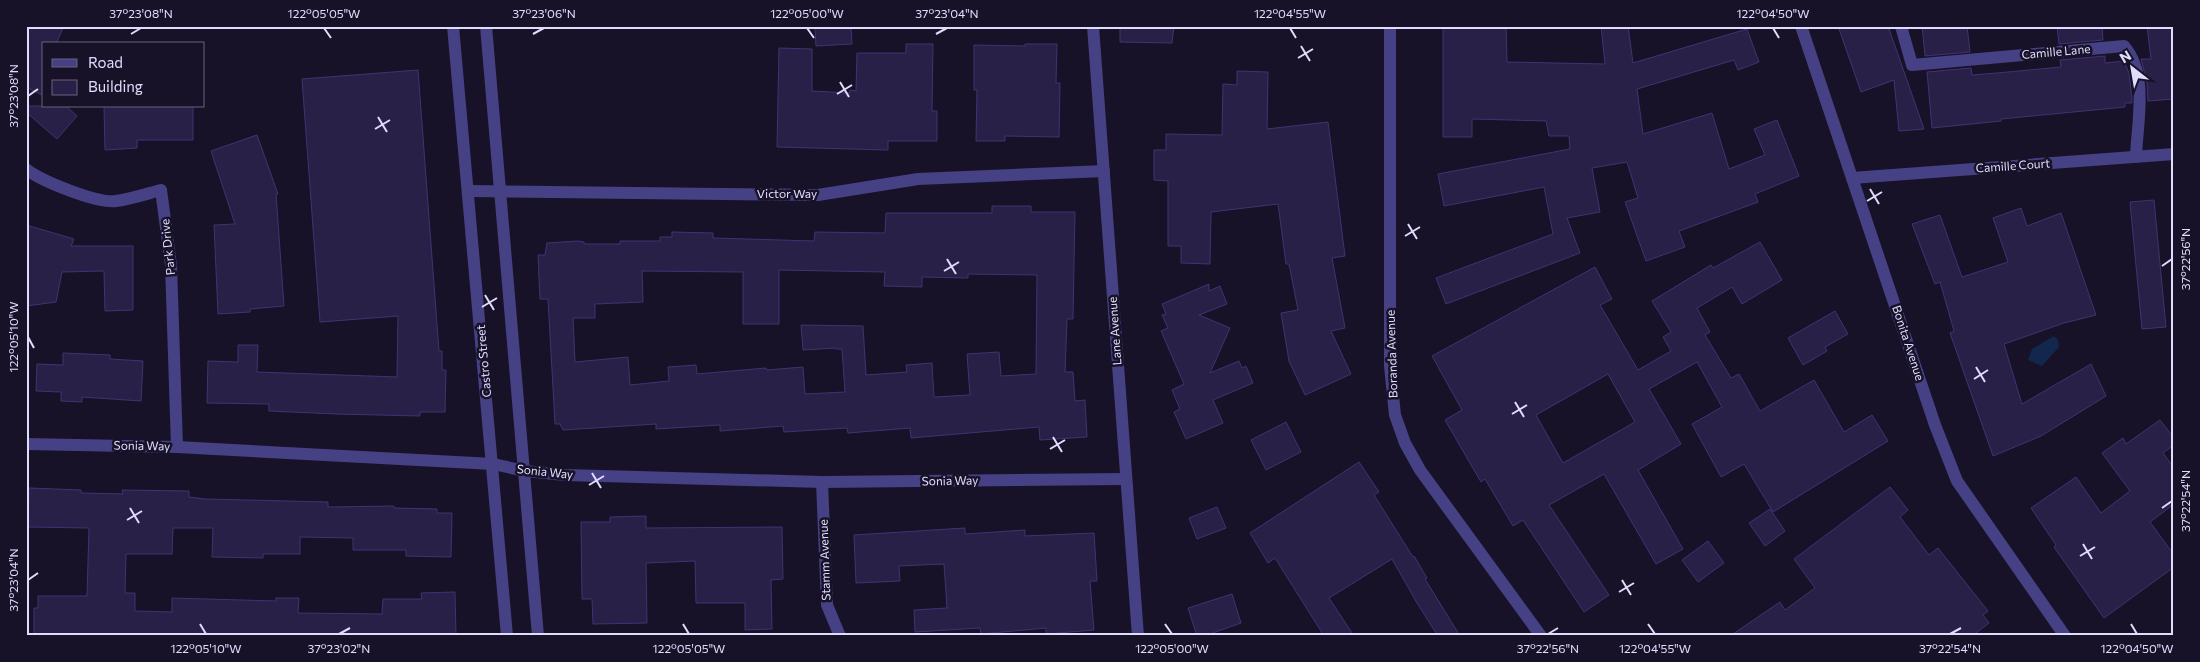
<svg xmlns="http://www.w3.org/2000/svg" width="2200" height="662" font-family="Commissioner,sans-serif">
<rect width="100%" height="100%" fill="#171228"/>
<polygon fill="#13274c" points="2054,336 2058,340 2059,347 2042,366 2028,360 2032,349"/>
<g fill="#292048" stroke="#413372" fill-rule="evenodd">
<polygon points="26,26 64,26 56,44 44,44 44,96 26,87"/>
<polygon points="1120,26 1174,26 1172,43 1120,42"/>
<polygon points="1443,26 1506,26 1507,62 1605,64 1601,26 1628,26 1633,63 1747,29 1759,62 1738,70 1734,60 1637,89 1643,134 1712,113 1729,169 1765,155 1754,129 1777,120 1799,176 1755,194 1758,202 1679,231 1685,247 1646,261 1625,202 1638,198 1627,162 1592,168 1600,212 1567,218 1580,253 1446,304 1436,278 1553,234 1544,187 1444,206 1438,174 1570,149 1569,136 1549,136 1546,121 1472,119 1472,137 1443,137"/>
<polygon points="1838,26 1888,26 1924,129 1899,131 1894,80 1861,92"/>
<polygon points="1922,26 1967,26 1970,52 1925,56"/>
<polygon points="2057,26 2102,26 2103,40 2059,44"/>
<polygon points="2147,26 2174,26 2174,99 2148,101 2147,83 2141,59 2151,59"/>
<polygon points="851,27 852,44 816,46 815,28"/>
<polygon points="906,44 933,44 932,111 937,111 937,141 888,141 888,150 777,147 779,48 812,49 812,91 850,93 850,90 856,91 857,53 906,53"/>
<polygon points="1025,44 1057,44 1056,83 1060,83 1059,137 1005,136 1005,141 976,141 977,90 974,90 974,45 1025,46"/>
<polygon points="2105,56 2105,63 2124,61 2129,73 2132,99 2132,103 2125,103 2125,107 2001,119 2001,121 1932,128 1927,72 1971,68 1972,75 1997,73 2061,67 2060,60"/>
<polygon points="418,70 439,351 442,351 442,370 446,370 445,412 420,412 420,416 337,414 269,411 269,404 207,403 208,361 238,362 238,345 258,345 257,372 397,377 398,316 320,322 302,79"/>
<polygon points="1237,71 1268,72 1267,129 1328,122 1345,256 1332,258 1345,328 1331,331 1351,374 1305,395 1289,361 1281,313 1298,310 1289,264 1286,264 1278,204 1211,212 1210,264 1181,263 1181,246 1168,246 1168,181 1154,180 1154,150 1166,150 1166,134 1222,135 1223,84 1237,85"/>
<polygon points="26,106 66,106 77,116 57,139 26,112"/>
<polygon points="104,106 193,106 193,140 137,140 137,148 105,150"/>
<polygon points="257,135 278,194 276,194 284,306 250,309 250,312 218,314 214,225 235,224 211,151"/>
<polygon points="2154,200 2166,327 2142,329 2130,202"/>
<path d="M 992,206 L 1031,206 L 1031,212 L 1075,212 L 1073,319 L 1067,319 L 1065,372 L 1073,372 L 1075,401 L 1085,400 L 1087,437 L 1040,440 L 1039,427 L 911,438 L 910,428 L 848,433 L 847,428 L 784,432 L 783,426 L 720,431 L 720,425 L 656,429 L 656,424 L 563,430 L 560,424 L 555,424 L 548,299 L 540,299 L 538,255 L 545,255 L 547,243 L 578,241 L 584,242 L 584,244 L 620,244 L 620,241 L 660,241 L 660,237 L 672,237 L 672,232 L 713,233 L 713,238 L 814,241 L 815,232 L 885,233 L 886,213 L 992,213 ZM 779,270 L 885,272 L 884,286 L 922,287 L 922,277 L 968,278 L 968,274 L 1037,275 L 1036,374 L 1001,376 L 999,352 L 967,354 L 970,395 L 934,397 L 932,363 L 906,365 L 907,372 L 866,375 L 863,326 L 801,325 L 803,350 L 836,348 L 836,349 L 842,349 L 845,392 L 805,394 L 803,367 L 767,370 L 766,368 L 697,374 L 696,365 L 668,367 L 669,381 L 630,385 L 628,357 L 575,362 L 573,318 L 595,318 L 595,304 L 643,302 L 642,271 L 743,272 L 743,324 L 779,324 Z"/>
<polygon points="2021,208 2027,226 2061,213 2096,315 2064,323 2004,344 2022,404 2091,364 2106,396 2041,436 1993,456 1950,333 1954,331 1940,282 1935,284 1912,224 1940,215 1962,277 2008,262 1993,218"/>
<polygon points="26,225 74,239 71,246 133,246 133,310 105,311 104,271 62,272 56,302 26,306"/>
<path d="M 1760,242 L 1782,280 L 1742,304 L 1732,287 L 1697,308 L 1710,332 L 1705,335 L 1731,378 L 1739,374 L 1760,411 L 1814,380 L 1844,432 L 1872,415 L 1888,441 L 1773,512 L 1744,464 L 1721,477 L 1692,424 L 1722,407 L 1697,362 L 1649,389 L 1681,444 L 1638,470 L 1683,549 L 1656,564 L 1604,474 L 1549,505 L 1609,595 L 1584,612 L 1523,520 L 1513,526 L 1485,479 L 1481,482 L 1445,420 L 1462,410 L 1432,356 L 1595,267 L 1612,299 L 1600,305 L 1638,370 L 1671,351 L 1663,337 L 1671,332 L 1652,301 L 1711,265 L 1713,268 ZM 1608,374 L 1635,422 L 1563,463 L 1536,415 Z"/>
<polygon points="1209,284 1209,291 1220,286 1227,304 1199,315 1230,328 1210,373 1239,361 1242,368 1246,366 1253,383 1213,400 1223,423 1186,439 1174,412 1180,409 1172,390 1184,384 1161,331 1168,328 1162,315 1166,314 1162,304"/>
<polygon points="1835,311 1848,334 1825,347 1827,351 1803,365 1788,338"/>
<polygon points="63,353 110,355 110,359 143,361 141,401 82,397 82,402 61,401 61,392 36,391 37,364 63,365"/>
<polygon points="2160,420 2174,438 2174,445 2163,453 2174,468 2174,504 2150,522 2174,555 2174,567 2104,618 2054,547 2056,545 2031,508 2076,477 2101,513 2130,491 2102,453 2123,438 2126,444"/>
<polygon points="1286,422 1301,452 1266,470 1251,440"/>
<polygon points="1359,462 1379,492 1374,495 1413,557 1414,556 1427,578 1425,579 1460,636 1438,636 1417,603 1392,559 1329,598 1354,636 1324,636 1275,558 1268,563 1250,533"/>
<polygon points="1890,487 1908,510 1900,517 1929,555 1938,548 1988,611 1983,615 1989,623 1972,636 1730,636 1780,602 1785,610 1815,588 1794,559"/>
<polygon points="29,488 81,490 81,493 123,494 122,490 189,491 189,497 205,499 328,502 328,507 394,506 394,508 437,509 437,513 452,513 451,557 406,556 406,550 353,550 353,538 300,537 300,554 263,554 263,558 212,557 213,528 173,528 172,554 126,554 125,593 135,593 135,611 172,612 172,598 276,601 276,598 299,598 298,613 382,614 383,599 422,599 421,593 455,592 456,636 34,636 34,608 38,608 38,596 87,596 89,528 28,527"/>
<polygon points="1217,507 1226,528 1197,539 1189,518"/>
<polygon points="1770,509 1785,531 1765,546 1749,523"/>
<polygon points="646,516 646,528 782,527 783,579 771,580 772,629 745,630 745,603 696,603 695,561 646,563 647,623 593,624 592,599 582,599 581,522 610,522 610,517"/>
<polygon points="965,528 965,534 1025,530 1025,536 1094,533 1097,581 1090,581 1094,630 1046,634 1046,628 981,634 980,628 915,632 914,610 947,608 944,564 899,566 900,581 856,583 854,535"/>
<polygon points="1708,541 1724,563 1698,582 1682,560"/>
<polygon points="1232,594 1241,623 1204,636 1197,636 1188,608"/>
</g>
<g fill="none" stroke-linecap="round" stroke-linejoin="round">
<g stroke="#454184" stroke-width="12">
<polyline points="1093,26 1138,636"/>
<polyline points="1390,26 1390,366 1395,415 1405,443 1420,470 1541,636"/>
<polyline points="1801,26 1935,425 1957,481 2065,636"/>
<path d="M 1901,26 L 1912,65 L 2124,46 C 2149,75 2137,122 2136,157"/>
<path d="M 26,169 C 41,181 98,204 116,201 C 131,199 146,194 161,190 L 171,265 L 177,447"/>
<polyline points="1852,178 2174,154"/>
<polyline points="469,191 818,195 918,179 1104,171"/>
<polyline points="26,444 177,447 493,464 525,471 565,475 822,482 1125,479"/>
<polyline points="822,482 827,605 840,636"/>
</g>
<g stroke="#454184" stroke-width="12">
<polyline points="453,26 507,636"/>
<polyline points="486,26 538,636"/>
</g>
</g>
<path fill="none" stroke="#e1dcfd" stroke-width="2" d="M 324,28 L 331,38M 807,28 L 814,38M 1290,28 L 1296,38M 1773,28 L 1779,38M 131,34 L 141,28M 533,34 L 544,28M 936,34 L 947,28M 1301,46 L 1310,61M 1298,58 L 1313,49M 840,82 L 849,97M 837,94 L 852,85M 28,96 L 38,89M 378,117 L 387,132M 375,129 L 390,120M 1870,189 L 1879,204M 1867,201 L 1882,192M 1408,224 L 1417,239M 1405,236 L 1420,227M 947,259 L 956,274M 2162,266 L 2172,259M 944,271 L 959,262M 485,295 L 494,310M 482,307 L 497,298M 28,337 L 34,348M 1976,367 L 1985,382M 1974,379 L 1988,370M 1515,402 L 1524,417M 1512,414 L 1527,405M 1053,437 L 1062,452M 1050,449 L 1065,440M 592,473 L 601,488M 589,485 L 604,476M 130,508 L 139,523M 2162,508 L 2172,501M 127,520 L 142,511M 2083,544 L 2092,559M 2080,556 L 2095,547M 28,580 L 38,573M 1622,580 L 1631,595M 1619,592 L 1634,583M 200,624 L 206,634M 683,624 L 689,634M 1165,624 L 1172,634M 1648,624 L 1655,634M 2131,624 L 2137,634M 339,634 L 350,628M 1548,634 L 1558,628M 1950,634 L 1961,628"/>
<g text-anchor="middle" stroke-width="5" stroke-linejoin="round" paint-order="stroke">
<g font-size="12" fill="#e1dcfd" stroke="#171228">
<text transform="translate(2056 52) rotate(-5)" y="4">Camille Lane</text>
<text transform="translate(2013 166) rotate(-4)" y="4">Camille Court</text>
<text x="787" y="198">Victor Way</text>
<text transform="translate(168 247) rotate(-96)" y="4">Park Drive</text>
<text transform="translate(1115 331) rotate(-94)" y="4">Lane Avenue</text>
<text transform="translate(1908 343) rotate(72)" y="4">Bonita Avenue</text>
<text transform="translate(1392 354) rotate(-92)" y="4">Boranda Avenue</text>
<text transform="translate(484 361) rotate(-95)" y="4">Castro Street</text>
<text transform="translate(142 446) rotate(1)" y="4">Sonia Way</text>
<text transform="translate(545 472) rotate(6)" y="4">Sonia Way</text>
<text transform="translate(950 481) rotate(-1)" y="4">Sonia Way</text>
<text transform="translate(825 560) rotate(-92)" y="4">Stamm Avenue</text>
</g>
</g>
<rect width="2200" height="662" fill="none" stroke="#171228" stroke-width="55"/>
<rect x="42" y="42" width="162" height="65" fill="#171228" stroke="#68637d"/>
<rect x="52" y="59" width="25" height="8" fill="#454184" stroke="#68637d"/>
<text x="88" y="68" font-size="15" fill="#e1dcfd">Road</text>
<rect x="52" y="80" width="25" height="15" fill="#292048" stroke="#68637d"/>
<text x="88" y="92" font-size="15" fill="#e1dcfd">Building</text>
<g transform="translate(2132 68) rotate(329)" stroke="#171228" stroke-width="4" paint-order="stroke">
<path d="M0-4L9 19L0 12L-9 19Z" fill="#e1dcfd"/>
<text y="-8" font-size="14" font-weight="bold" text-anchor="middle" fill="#e1dcfd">N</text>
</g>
<rect x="28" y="28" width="2144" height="606" fill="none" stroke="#e1dcfd" stroke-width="2"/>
<g font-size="12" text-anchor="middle" fill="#e1dcfd">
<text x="141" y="18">37°23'08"N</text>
<text x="324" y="18">122°05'05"W</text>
<text x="544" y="18">37°23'06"N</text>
<text x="807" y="18">122°05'00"W</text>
<text x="947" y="18">37°23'04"N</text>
<text x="1290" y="18">122°04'55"W</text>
<text x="1773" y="18">122°04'50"W</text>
<text transform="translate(14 96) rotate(-90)" y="4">37°23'08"N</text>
<text transform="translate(2186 259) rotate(-90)" y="4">37°22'56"N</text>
<text transform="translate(14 337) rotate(-90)" y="4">122°05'10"W</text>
<text transform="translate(2186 501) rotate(-90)" y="4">37°22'54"N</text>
<text transform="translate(14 580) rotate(-90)" y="4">37°23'04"N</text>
<text x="206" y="653">122°05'10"W</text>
<text x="339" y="653">37°23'02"N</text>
<text x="689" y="653">122°05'05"W</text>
<text x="1172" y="653">122°05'00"W</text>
<text x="1548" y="653">37°22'56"N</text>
<text x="1655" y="653">122°04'55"W</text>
<text x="1950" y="653">37°22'54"N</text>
<text x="2137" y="653">122°04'50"W</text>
</g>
</svg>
